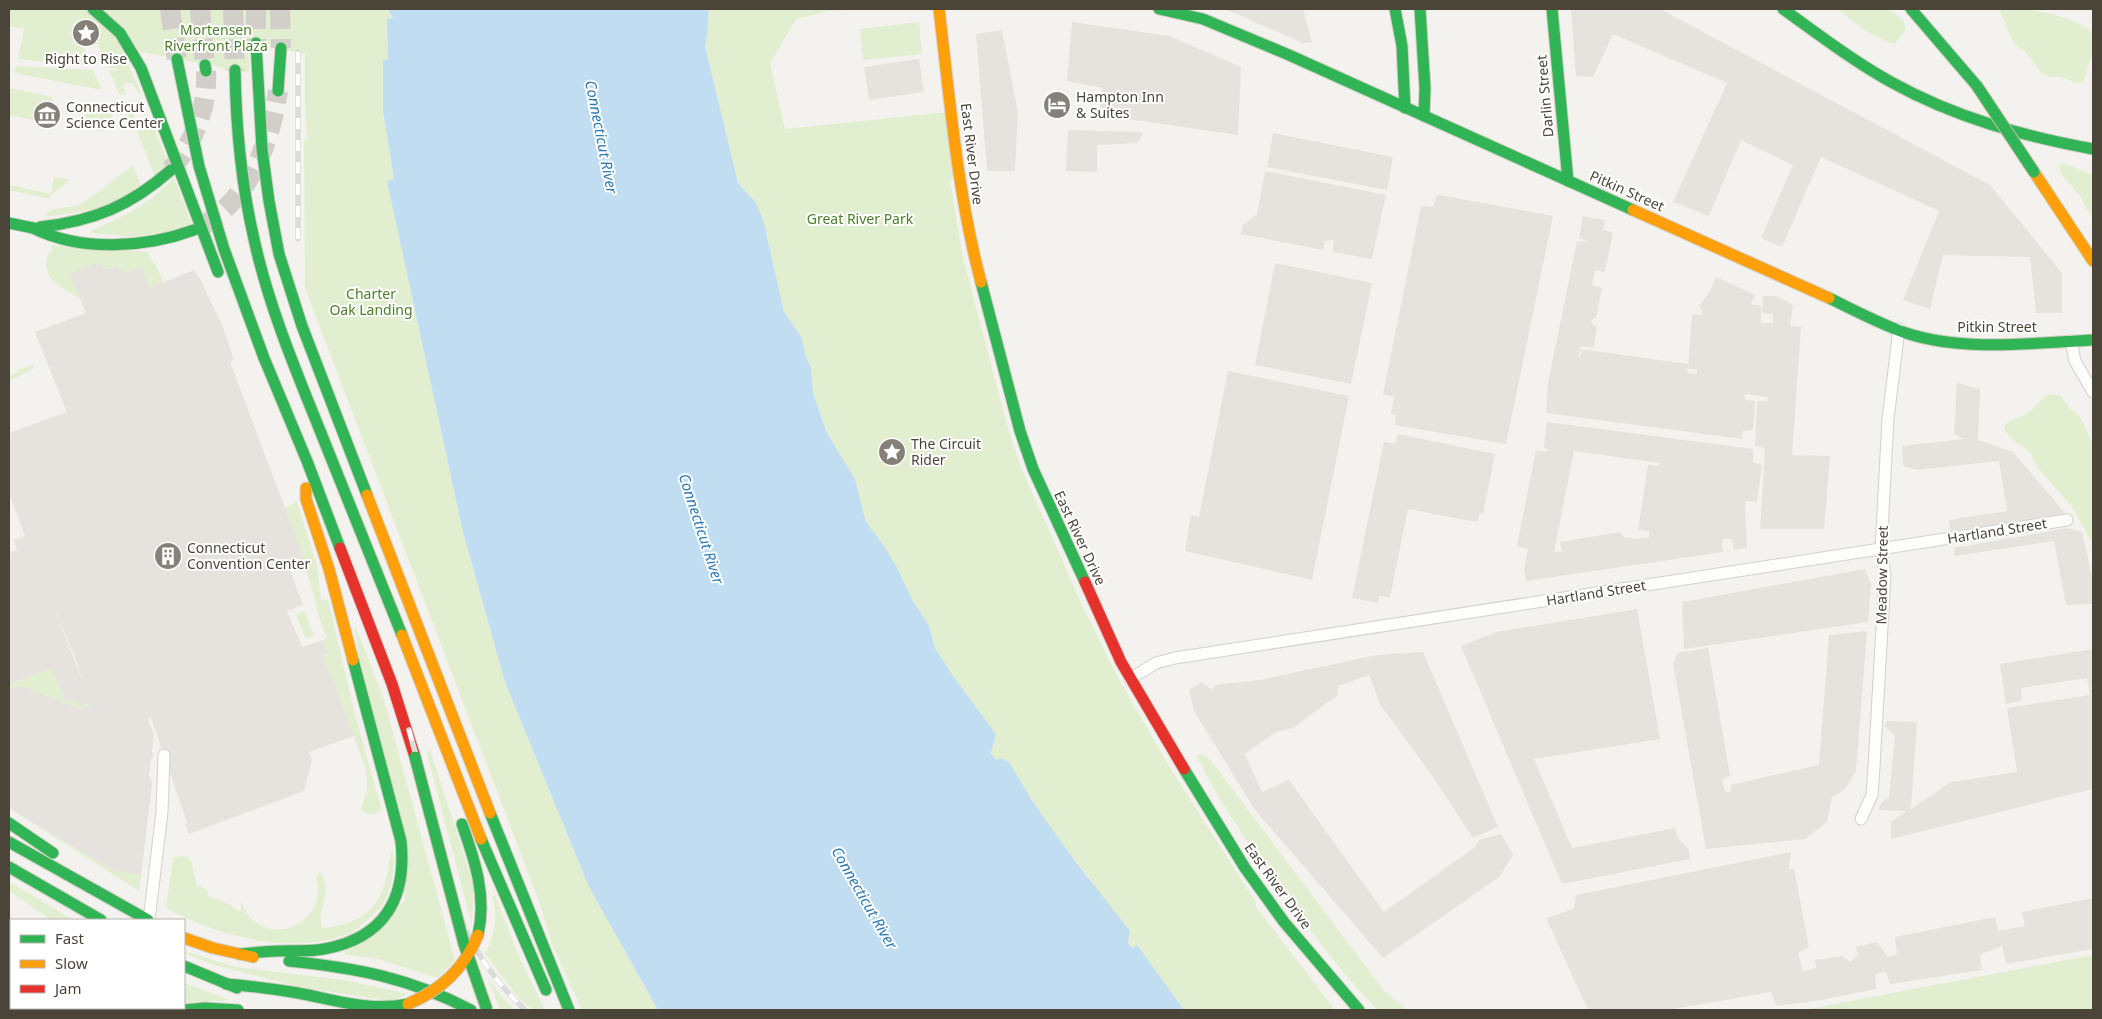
<svg xmlns="http://www.w3.org/2000/svg" width="2102" height="1019" font-family="'Noto Sans',sans-serif">
<rect width="100%" height="100%" fill="#f4f2ee"/>
<polygon fill="#e6e2de" points="9,687 24,687 80,709 92,705 95,712 141,709 145,720 148,719 154,734 149,775 152,783 141,875 112,870 9,808"/>
<g fill="#e1eecf">
<polygon points="9,9 388,9 393,19 387,19 388,60 383,60 383,111 394,179 387,181 463,532 505,682 589,887 658,1010 582,1010 552,944 540,904 305,288 304,139 307,140 305,108 305,54 249,41 249,73 121,48 141,93 139,94 133,84 128,83 123,85 126,95 119,94 109,70 118,71 117,69 108,68 97,43 81,41 93,66 18,59 24,29 10,26 9,33"/>
<path d="M 709,9 L 883,9 L 827,11 L 796,19 L 770,63 L 785,129 L 948,112 L 956,177 L 950,179 L 962,254 L 1007,425 L 1020,465 L 1083,607 L 1118,678 L 1172,771 L 1255,901 L 1256,907 L 1335,1010 L 1184,1010 L 1137,946 L 1133,949 L 1088,876 L 1075,861 L 1033,802 L 1009,762 L 1001,758 L 996,761 L 991,753 L 996,734 L 953,676 L 935,648 L 929,626 L 913,601 L 885,547 L 866,522 L 855,479 L 827,433 L 813,393 L 811,368 L 805,354 L 802,338 L 784,312 L 763,219 L 756,203 L 738,183 L 705,46 C 709,33 707,22 709,9 Z"/>
<polygon points="1838,9 1890,9 1904,22 1906,29 1896,43 1892,44 1865,31"/>
<path d="M 1999,9 C 2007,9 2017,7 2026,9 C 2041,11 2089,21 2093,36 C 2097,51 2086,68 2083,82 L 2078,83 L 2058,76 L 2049,77 L 2042,73 L 2025,51 L 2014,44 Z"/>
<polygon points="919,22 922,54 863,60 860,29"/>
<polygon points="16,66 93,70 102,90 15,73"/>
<polygon points="9,88 52,97 57,125 9,115"/>
<polygon points="83,101 108,106 116,126 110,125 104,131 93,130 89,125 88,120 86,120"/>
<polygon points="125,109 132,110 139,130 152,122 168,164 155,177 137,131 138,130 133,129"/>
<polygon points="2062,163 2093,175 2093,220 2081,197 2061,174 2059,165"/>
<path d="M 133,165 L 142,188 L 110,207 L 45,217 C 49,205 66,209 76,206 C 86,203 122,173 133,165 Z"/>
<polygon points="54,177 70,180 48,198 9,190 9,185 51,194"/>
<path d="M 174,178 L 192,225 L 148,238 L 90,233 L 92,230 C 127,215 147,205 174,178 Z"/>
<path d="M 51,245 L 149,252 C 150,263 160,268 163,283 L 149,288 L 121,273 L 118,266 L 106,269 L 103,268 L 101,262 L 70,273 L 80,299 C 67,288 46,284 46,263 C 46,257 48,253 53,250 Z"/>
<path d="M 230,362 L 285,508 L 297,502 L 317,566 L 321,600 L 328,599 L 354,711 L 382,811 L 368,815 L 361,810 L 367,789 L 366,769 L 323,655 L 328,653 L 323,640 L 327,638 C 315,613 315,581 298,559 Z"/>
<polygon points="33,365 34,368 9,381 9,376 18,372 17,370"/>
<path d="M 2053,394 L 2061,396 L 2068,406 L 2080,417 L 2093,444 L 2093,544 L 2072,507 L 2038,468 L 2030,452 L 2014,441 L 2005,431 L 2004,427 C 2012,417 2015,420 2025,415 C 2036,409 2040,395 2053,394 Z"/>
<polygon points="304,611 314,635 306,639 296,615"/>
<polygon points="356,628 383,696 455,960 438,978 378,959 345,954 345,951 405,901 354,629"/>
<polygon points="52,668 65,701 76,701 79,707 91,703 92,705 80,709 24,687 9,687 9,684"/>
<polygon points="430,750 474,886 472,925 427,754 427,751"/>
<path d="M 1201,754 L 1209,758 L 1384,991 L 1407,1010 L 1378,1010 C 1342,974 1312,933 1283,892 C 1252,849 1221,805 1197,757 Z"/>
<polygon points="9,808 112,870 141,875 139,891"/>
<path d="M 392,848 C 396,866 393,879 387,896 C 382,908 375,913 365,922 C 361,925 356,931 350,933 C 293,956 218,937 166,908 L 173,858 C 196,849 192,872 197,885 L 207,890 L 208,896 L 232,905 L 234,909 L 241,911 L 241,901 C 258,951 329,930 316,877 L 318,873 L 321,873 C 333,894 316,908 322,928 C 378,922 384,897 392,848 Z"/>
<polygon points="9,883 15,885 73,920 51,920 9,891"/>
<path d="M 495,895 L 520,959 L 545,1010 L 532,1010 L 517,996 L 485,954 C 494,935 499,917 492,897 Z"/>
<polygon points="184,951 236,967 344,980 409,994 388,1001 295,986 211,964 184,953"/>
<polygon points="2093,955 2093,1010 1803,1010"/>
<polygon points="488,978 501,996 515,1010 500,1010"/>
<polygon points="184,983 230,1000 184,1003"/>
</g>
<g fill="#e6e3df" fill-rule="evenodd">
<polygon points="1225,9 1303,9 1312,42 1303,43"/>
<polygon points="1571,9 1660,9 1990,185 2062,273 2062,313 2036,313 2030,257 1943,255 1930,309 1903,300 1939,211 1821,157 1782,247 1761,238 1793,165 1741,140 1709,216 1673,202 1727,83 1613,34 1593,77 1576,76"/>
<polygon points="1072,22 1169,36 1241,67 1238,135 1100,115 1102,88 1067,81"/>
<polygon points="1002,30 1018,113 1015,171 987,171 976,34"/>
<polygon points="919,59 924,92 869,100 864,67"/>
<polygon points="1068,130 1143,132 1138,143 1097,145 1097,172 1066,171"/>
<polygon points="1273,133 1393,157 1387,190 1267,167"/>
<polygon points="1265,171 1386,195 1372,259 1333,252 1334,243 1333,240 1325,241 1323,250 1241,234 1243,225 1257,214"/>
<polygon points="1440,195 1553,216 1506,444 1395,425 1396,415 1391,414 1394,397 1383,394 1421,206 1433,207 1436,196"/>
<polygon points="1583,216 1605,220 1603,230 1613,232 1605,272 1595,270 1592,285 1602,288 1596,318 1591,320 1593,325 1597,327 1594,348 1581,346 1578,357 1580,356 1581,349 1688,364 1687,373 1697,374 1697,369 1688,369 1692,314 1700,315 1703,312 1699,306 1709,293 1716,277 1755,295 1751,304 1761,306 1761,323 1773,323 1773,314 1762,313 1763,296 1776,296 1793,305 1790,326 1801,327 1792,455 1830,456 1824,529 1760,529 1765,451 1763,447 1755,446 1757,401 1767,401 1768,400 1767,397 1747,394 1744,396 1746,400 1755,401 1753,430 1743,431 1742,439 1546,413 1548,383 1577,241 1587,242 1579,238"/>
<path d="M 101,262 L 103,268 L 107,269 L 118,266 L 123,273 L 142,267 L 149,288 L 194,270 L 200,279 L 223,327 L 234,360 L 230,362 L 305,562 L 289,567 L 303,605 L 287,611 L 302,647 L 323,640 L 328,653 L 323,655 L 354,736 L 309,752 L 312,760 L 304,791 L 189,834 L 185,824 L 187,822 L 151,718 L 145,720 L 141,710 L 116,719 L 94,712 L 91,703 L 78,707 L 76,701 L 65,701 L 52,668 L 9,684 L 9,553 L 17,550 L 14,540 L 25,536 L 9,493 L 9,433 L 67,412 L 35,332 L 86,313 L 69,273 ZM 52,603 L 76,660 L 83,682 Z"/>
<polygon points="1275,263 1372,283 1351,384 1255,365"/>
<polygon points="1228,371 1349,396 1312,580 1185,551 1191,515 1199,517"/>
<polygon points="1957,383 1980,389 1978,440 2013,452 2065,513 2017,522 1950,531 1949,520 2007,511 1999,461 1917,470 1903,466 1902,446 1964,439 1954,434"/>
<path d="M 1547,422 L 1753,449 L 1753,462 L 1762,465 L 1757,502 L 1747,501 L 1745,502 L 1747,548 L 1734,550 L 1732,539 L 1724,539 L 1722,541 L 1723,552 L 1526,581 L 1524,569 L 1528,549 L 1517,546 L 1536,450 L 1546,452 L 1548,450 L 1544,447 ZM 1574,451 L 1660,463 L 1659,466 L 1648,465 L 1638,530 L 1649,531 L 1649,537 L 1637,539 L 1624,537 L 1620,532 L 1560,542 L 1562,551 L 1554,552 Z"/>
<polygon points="1398,434 1495,454 1483,514 1480,513 1477,522 1408,509 1390,597 1379,596 1378,603 1352,598 1384,442 1395,444"/>
<polygon points="2068,528 2082,532 2093,580 2092,604 2066,605 2054,541 1954,556 1954,548"/>
<polygon points="1865,569 1871,584 1868,622 1684,649 1682,602"/>
<polygon points="1637,609 1660,739 1534,759 1572,848 1675,828 1677,837 1689,850 1690,859 1562,884 1461,646 1496,632"/>
<polygon points="1867,631 1856,771 1845,789 1832,797 1827,822 1805,839 1706,849 1673,663 1678,653 1708,648 1730,776 1722,779 1725,791 1731,792 1730,785 1819,765 1829,635"/>
<polygon points="2093,649 2093,789 1891,839 1891,822 1907,811 1878,810 1881,803 1889,797 1895,736 1884,726 1887,721 1917,722 1911,809 1951,782 2017,772 2007,708 2090,695 2087,678 2021,688 2022,700 2006,704 2000,664"/>
<polygon points="1423,652 1498,827 1473,838 1433,777 1380,704 1369,675 1338,686 1338,695 1293,728 1276,732 1245,754 1262,792 1289,780 1384,912 1475,847 1479,840 1501,834 1513,855 1499,877 1383,958 1255,810 1194,711 1189,690 1202,682 1212,690 1215,685 1259,680 1376,655"/>
<polygon points="9,689 24,691 72,708 69,718 102,729 107,729 110,721 152,738 147,748 154,755 146,767 9,719"/>
<polygon points="1791,852 1789,869 1794,869 1809,947 1798,953 1803,971 1816,968 1815,960 1842,956 1850,962 1858,955 1856,947 1877,942 1888,957 1897,954 1895,937 1995,917 1998,931 2025,926 2022,912 2093,898 2093,949 2006,964 2002,946 1980,955 1982,970 1890,984 1886,971 1875,975 1876,989 1821,1000 1776,1006 1771,992 1668,1010 1588,1010 1546,918 1574,909 1576,895"/>
</g>
<path fill="#c0ddf1" d="M 388,9 L 709,9 C 707,22 709,33 705,46 L 738,183 L 756,203 L 763,219 L 784,312 L 802,338 L 805,354 L 811,368 L 813,393 L 827,433 L 855,479 L 866,522 L 885,547 L 897,568 L 913,601 L 929,626 L 935,648 L 953,676 L 996,734 L 991,753 L 996,760 L 1001,758 L 1009,762 L 1033,802 L 1075,861 L 1130,931 L 1128,942 L 1132,948 L 1137,945 L 1184,1010 L 658,1010 L 589,887 L 505,682 L 463,532 L 387,181 L 394,179 L 383,111 L 383,59 L 388,60 L 387,19 L 393,18 Z"/>
<g fill="none" stroke-linecap="round" stroke-linejoin="round">
<g stroke="#d2cfca" stroke-width="20" stroke-dasharray="20 10" stroke-linecap="butt">
<polyline points="170,9 177,59"/>
<polyline points="200,9 205,65"/>
<polyline points="233,9 235,70"/>
<polyline points="256,9 256,43"/>
<polyline points="280,9 281,48"/>
<path d="M 171,170 C 194,141 208,108 206,71"/>
<path d="M 201,227 C 249,199 270,144 278,91"/>
</g>
<g stroke="#d2d0cb" stroke-width="13">
<g id="street">
<polyline points="2071,341 2075,361 2093,392"/>
<polyline points="1130,679 1156,663 1175,658 2067,520"/>
<polyline points="1861,819 1872,795 1874,767 1885,575 1881,549 1888,419 1899,329"/>
<polyline points="149,920 162,812 164,755"/>
</g>
</g>
<g stroke="#d3cfc5" stroke-width="13">
<g id="fast">
<polyline points="93,9 120,33 141,68 218,272"/>
<polyline points="1159,9 1203,19 1289,55 1633,210"/>
<polyline points="1395,9 1402,46 1405,108"/>
<polyline points="1420,9 1425,88 1424,116"/>
<polyline points="1552,9 1568,181"/>
<path d="M 1783,9 C 1818,34 1853,61 1891,82 C 1954,117 2022,136 2093,149"/>
<polyline points="1911,9 1977,86"/>
<polyline points="256,43 262,149 269,201 279,254 302,326 367,495"/>
<polyline points="177,59 199,166 224,249 264,358 307,461 340,548"/>
<polyline points="205,65 206,71"/>
<path d="M 235,70 C 236,127 241,183 254,239 C 269,308 297,373 323,438 C 350,504 375,569 402,635"/>
<polyline points="278,91 281,48"/>
<polyline points="9,223 33,228"/>
<path d="M 40,227 C 94,221 130,206 171,170"/>
<path d="M 33,228 C 81,252 145,248 194,230"/>
<polyline points="981,282 1020,431 1033,469 1085,582"/>
<path d="M 1829,298 C 1854,310 1880,324 1906,333 C 1963,352 2034,343 2093,340"/>
<polyline points="1184,769 1245,868 1284,922 1359,1010"/>
<polyline points="490,813 569,1010"/>
<polyline points="9,823 53,853"/>
<path d="M 462,824 C 475,861 487,896 478,935"/>
<polyline points="481,839 546,990"/>
<polyline points="9,842 148,920"/>
<polyline points="9,867 101,920"/>
<polyline points="9,954 11,955"/>
<path d="M 240,954 C 253,953 265,951 278,951 C 293,950 309,952 324,949 C 384,938 407,899 401,841 L 353,660"/>
<path d="M 289,961 C 357,968 410,978 471,1010"/>
<polyline points="184,966 237,988"/>
<path d="M 226,984 C 250,986 274,989 298,993 C 336,1000 370,1012 408,1004"/>
<polyline points="139,1008 144,1010"/>
<polyline points="184,1010 205,1008 238,1010"/>
</g>
</g>
<g stroke="#d3cfc5" stroke-width="13">
<g id="slow">
<path d="M 939,9 C 950,100 957,192 981,282"/>
<polyline points="2034,172 2093,261"/>
<polyline points="1633,210 1829,298"/>
<polyline points="306,488 306,499 329,569 353,660"/>
<polyline points="367,495 490,813"/>
<polyline points="402,635 481,839"/>
<polyline points="184,938 213,948 253,957"/>
</g>
</g>
<g stroke="#d3cfc5" stroke-width="13">
<g id="jam">
<polyline points="340,548 392,684 415,757"/>
<polyline points="1085,582 1121,662 1184,769"/>
</g>
</g>
<use href="#street" stroke="#fdfdfc" stroke-width="11"/>
<use href="#fast" stroke="#30b455" stroke-width="11"/>
<use href="#slow" stroke="#ff9f0a" stroke-width="11"/>
<use href="#jam" stroke="#e5322d" stroke-width="11"/>
<g stroke="#dbdbda" stroke-width="5.5">
<g id="rail">
<polyline points="298,52 298,239"/>
<path d="M 409,730 L 461,918 C 475,954 497,983 525,1010"/>
</g>
</g>
<use href="#rail" stroke="#fff" stroke-width="4" stroke-dasharray="11" stroke-linecap="butt"/>
<g stroke="#ccbfa9" stroke-width="13" stroke-linecap="butt">
<g id="fast-bridge">
<polyline points="1977,86 2034,172"/>
<polyline points="415,757 464,944 487,1010"/>
</g>
</g>
<g stroke="#ccbfa9" stroke-width="13" stroke-linecap="butt">
<path id="slow-bridge" d="M 408,1004 C 441,990 464,969 478,935"/>
</g>
<use href="#fast-bridge" stroke="#30b455" stroke-width="11"/>
<use href="#slow-bridge" stroke="#ff9f0a" stroke-width="11"/>
</g>
<defs>
<g id="sight-disc" transform="scale(1.4375)"><circle r="9.5" fill="#868178" stroke="#fff"/><path d="M0-6L1.8-2.2L6-1.7L2.9 1.2L3.7 5.4L0 3.3L-3.7 5.4L-2.9 1.2L-6-1.7L-1.8-2.2Z" fill="#fff"/></g>
<g id="hotel-disc" transform="scale(1.4375)"><circle r="9.5" fill="#868178" stroke="#fff"/><path d="M-6-4.5h1.5V1H6V5H4.5V3h-9V5H-6ZM-4 0a1.8 1.8 0 1 1 3.6 0ZM.5 0V-2.5h3Q6-2.5 6 0Z" fill="#fff"/></g>
<g id="museum-disc" transform="scale(1.4375)"><circle r="9.5" fill="#868178" stroke="#fff"/><path d="M0-6L6-3V-2H-6V-3ZM-5-1h2V3h-2ZM-1-1h2V3h-2ZM3-1h2V3H3ZM-6 4H6V6H-6Z" fill="#fff"/></g>
<g id="building-disc" transform="scale(1.4375)"><circle r="9.5" fill="#868178" stroke="#fff"/><path d="M-4-6H4V6H1V3H-1V6H-4ZM-2.5-4.3h1.7v1.8h-1.7ZM.8-4.3h1.7v1.8H.8ZM-2.5-1h1.7V.8h-1.7ZM.8-1h1.7V.8H.8Z" fill="#fff"/></g>
</defs>
<g fill-rule="evenodd">
<use href="#sight-disc" x="86" y="33"/>
<use href="#hotel-disc" x="1057" y="105"/>
<use href="#museum-disc" x="47" y="115"/>
<use href="#sight-disc" x="892" y="452"/>
<use href="#building-disc" x="168" y="556"/>
</g>
<g text-anchor="middle" stroke-width="4" stroke-linejoin="round" paint-order="stroke">
<g font-size="14" fill="#4a7f2a" stroke="#fff">
<text x="216" y="35">Mortensen<tspan x="216" dy="16">Riverfront Plaza</tspan></text>
<text x="860" y="224">Great River Park</text>
<text x="371" y="299">Charter<tspan x="371" dy="16">Oak Landing</tspan></text>
</g>
<g font-size="14" fill="#4b4439" stroke="#fff" text-anchor="start">
<text x="86" y="64" text-anchor="middle">Right to Rise</text>
<text x="1076" y="102">Hampton Inn<tspan x="1076" dy="16">&amp; Suites</tspan></text>
<text x="66" y="112">Connecticut<tspan x="66" dy="16">Science Center</tspan></text>
<text x="911" y="449">The Circuit<tspan x="911" dy="16">Rider</tspan></text>
<text x="187" y="553">Connecticut<tspan x="187" dy="16">Convention Center</tspan></text>
</g>
<g font-size="14" fill="#4b4439" stroke="#fff">
<text transform="translate(1545 96) rotate(-95)" y="5">Darlin Street</text>
<text transform="translate(972 154) rotate(83)" y="5">East River Drive</text>
<text transform="translate(1627 191) rotate(24)" y="5">Pitkin Street</text>
<text x="1997" y="332">Pitkin Street</text>
<text transform="translate(1997 531) rotate(-9)" y="5">Hartland Street</text>
<text transform="translate(1080 538) rotate(65)" y="5">East River Drive</text>
<text transform="translate(1882 575) rotate(-89)" y="5">Meadow Street</text>
<text transform="translate(1596 593) rotate(-9)" y="5">Hartland Street</text>
<text transform="translate(1278 886) rotate(54)" y="5">East River Drive</text>
</g>
<g font-size="15" font-style="italic" fill="#2e7ab2" stroke="#fff">
<text transform="translate(601 137) rotate(79)" y="5">Connecticut River</text>
<text transform="translate(701 529) rotate(72)" y="5">Connecticut River</text>
<text transform="translate(864 898) rotate(60)" y="5">Connecticut River</text>
</g>
</g>
<rect width="2102" height="1019" fill="none" stroke="#4b4439" stroke-width="20"/>
<rect x="10" y="919" width="175" height="90" fill="#ffffff" stroke="#b7b4b0"/>
<rect x="20" y="935" width="25" height="8" fill="#30b455" stroke="#b7b4b0"/>
<text x="55" y="944" font-size="15" fill="#4b4439">Fast</text>
<rect x="20" y="960" width="25" height="8" fill="#ff9f0a" stroke="#b7b4b0"/>
<text x="55" y="969" font-size="15" fill="#4b4439">Slow</text>
<rect x="20" y="985" width="25" height="8" fill="#e5322d" stroke="#b7b4b0"/>
<text x="55" y="994" font-size="15" fill="#4b4439">Jam</text>
</svg>
